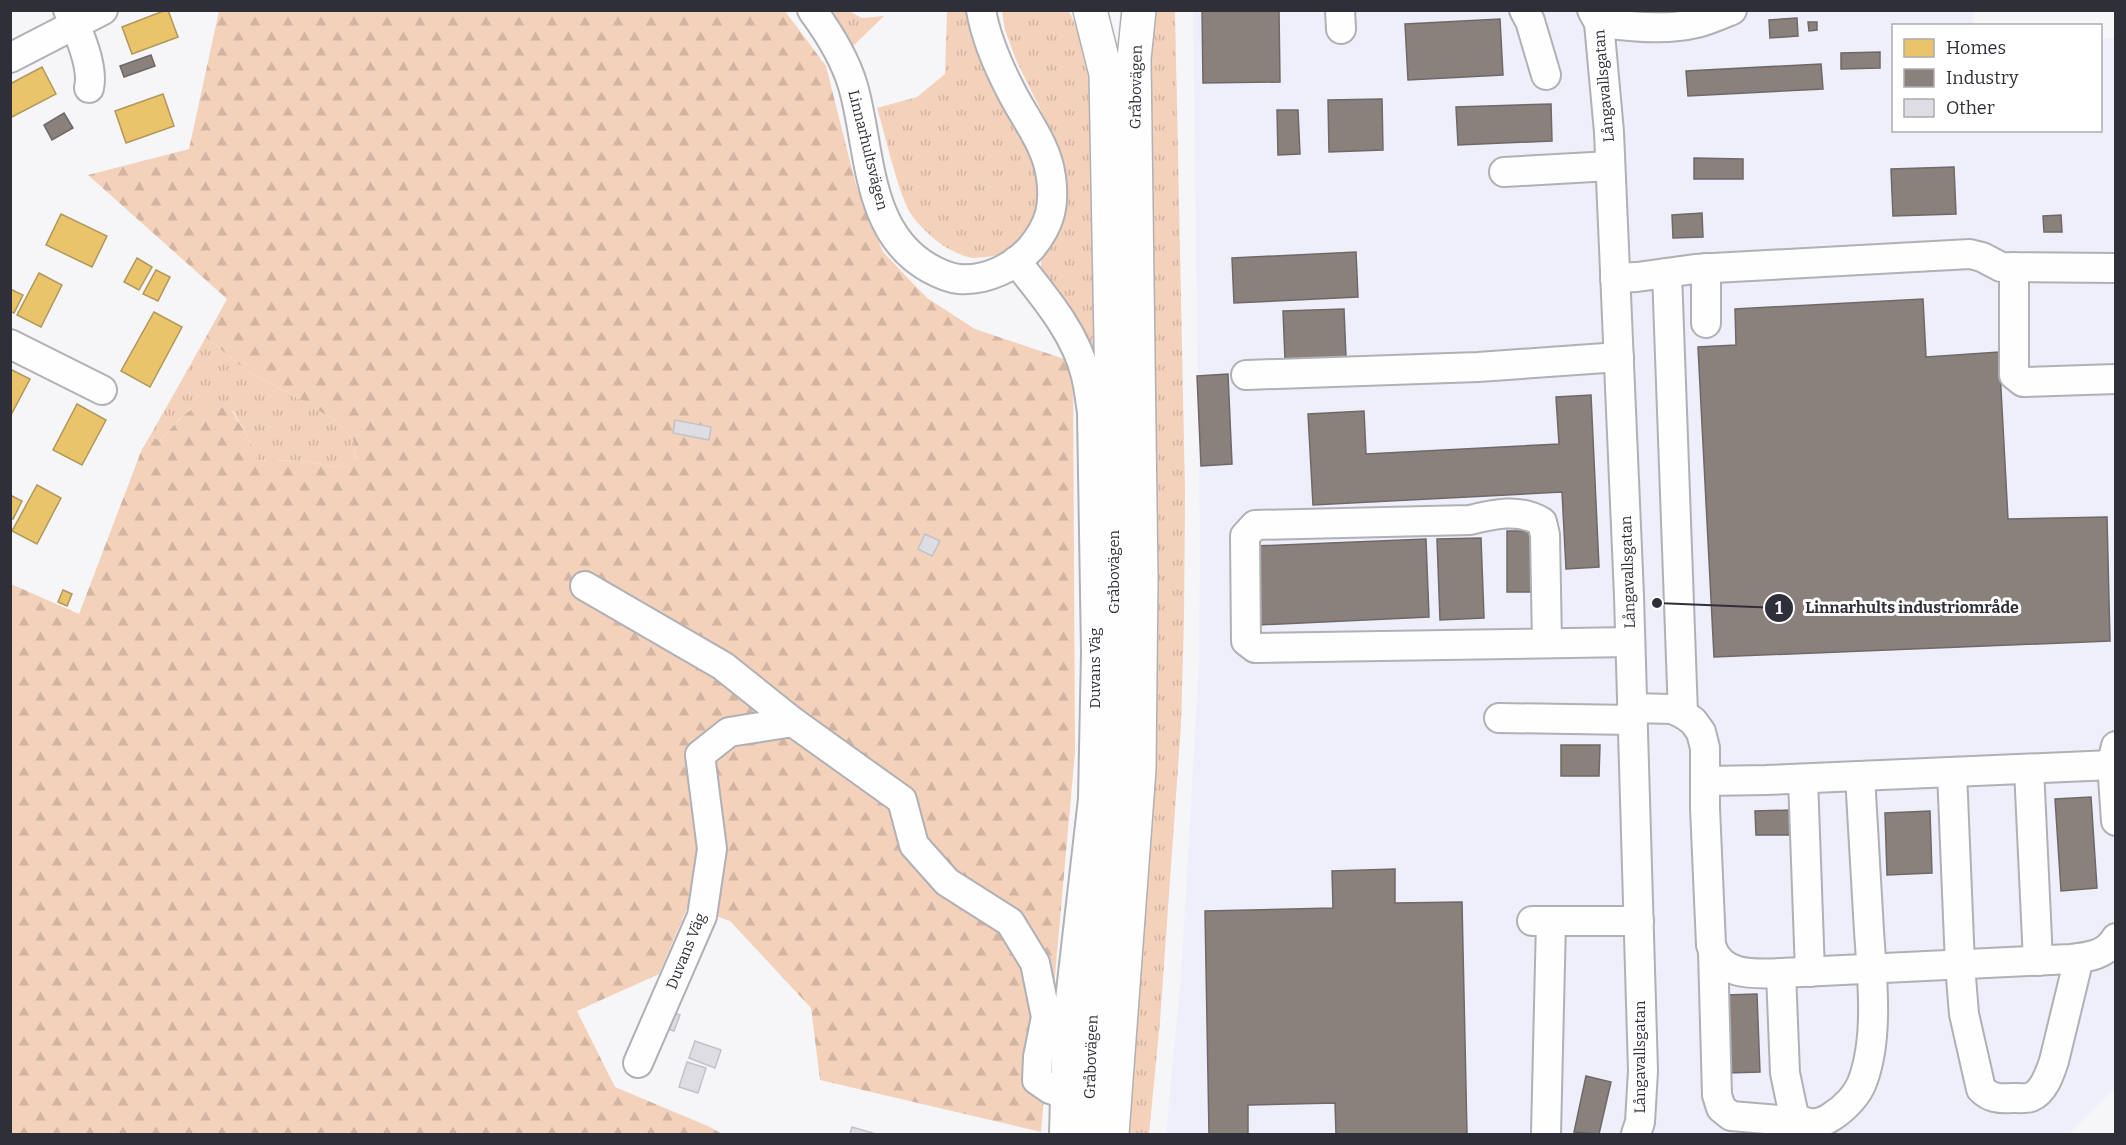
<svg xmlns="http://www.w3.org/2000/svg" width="2126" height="1145" font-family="Bitter,serif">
<defs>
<pattern id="grass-tufts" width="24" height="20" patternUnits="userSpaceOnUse" patternTransform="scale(1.5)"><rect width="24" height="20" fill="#f3d1ba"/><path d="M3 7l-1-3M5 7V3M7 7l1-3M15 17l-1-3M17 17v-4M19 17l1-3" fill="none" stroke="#d1b4a1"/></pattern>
<pattern id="forest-firs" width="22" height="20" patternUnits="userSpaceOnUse" patternTransform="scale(1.5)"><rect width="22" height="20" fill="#f3d1ba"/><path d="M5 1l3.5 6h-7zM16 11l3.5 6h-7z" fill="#d1b4a1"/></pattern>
</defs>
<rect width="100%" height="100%" fill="#f6f6f9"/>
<polygon fill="#efeefb" points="1193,11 1973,11 1974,25 1894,26 1894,130 2100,130 2101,39 2115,38 2115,1088 2069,1134 1166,1134 1181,977 1199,664 1200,541"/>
<g fill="url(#grass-tufts)">
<polygon points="1175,10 1185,491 1184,620 1181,725 1160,1021 1149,1134 1126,1134 1145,89 1154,11"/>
<polygon points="825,11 849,11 862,18 884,16 850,49"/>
<path d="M 947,11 L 972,11 L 1037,169 C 1042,206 1030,254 986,257 C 981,257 974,259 968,257 C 946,251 927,235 913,217 C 899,199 885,133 877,108 L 917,97 L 945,74 Z"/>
<polygon points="1002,11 1069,11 1078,31 1091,73 1099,372 1041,273 1041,262 1063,174 1056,141 1016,60 1005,30"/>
<path d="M 206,337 L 248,372 L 287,392 L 336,421 L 353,439 L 356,461 C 333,472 322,462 300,461 C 285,460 271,461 256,460 L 250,441 L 233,411 L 180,418 L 160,441 L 150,436 Z"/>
</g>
<path fill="url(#forest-firs)" d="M 219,11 L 785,11 L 826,66 L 856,185 L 883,252 L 927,298 L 975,329 L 1073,362 L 1075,752 L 1041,1132 L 820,1080 L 811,1008 L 730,921 L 688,906 L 659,974 L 577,1011 L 615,1087 L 710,1127 L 722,1134 L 11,1134 L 11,584 L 79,614 L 142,449 L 150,436 L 160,441 C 174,426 191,401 214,405 C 220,407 226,409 232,411 L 250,441 L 257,460 C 271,461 286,460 300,461 C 324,462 331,473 356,460 L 353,439 L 336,421 L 287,392 L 248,372 L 206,337 L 227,299 L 88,175 L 189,149 Z"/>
<g fill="#e9c46a" stroke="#b1975b" stroke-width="1.5">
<polygon points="166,10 168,10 178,37 132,54 122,27"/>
<polygon points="42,67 56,94 10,118 10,84"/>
<polygon points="163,94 174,126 126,143 115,111"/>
<polygon points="61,214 107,236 92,267 46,245"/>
<polygon points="137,258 152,267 139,290 124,282"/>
<polygon points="156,270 170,277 158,301 143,294"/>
<polygon points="39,273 62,285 41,327 17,315"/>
<polygon points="10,289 23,295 14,313 10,311"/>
<polygon points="154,312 182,327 150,387 121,371"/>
<polygon points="10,369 30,379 10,417"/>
<polygon points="77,404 106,420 82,465 53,450"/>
<polygon points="37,485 61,498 37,544 12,531"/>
<polygon points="10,495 22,501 13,519 10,518"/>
<polygon points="63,590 72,594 67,606 58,602"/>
</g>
<g fill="#8a817c" stroke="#6f6868" stroke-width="1.5">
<polygon points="1202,10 1279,10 1280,82 1203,83"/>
<polygon points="1797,18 1798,36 1770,38 1769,20"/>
<polygon points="1500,19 1503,75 1408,80 1405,24"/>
<polygon points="1808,22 1817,22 1817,30 1809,31"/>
<polygon points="1880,52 1880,68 1841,69 1841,53"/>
<polygon points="151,55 155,66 124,77 120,66"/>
<polygon points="1821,64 1823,89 1688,96 1686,71"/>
<polygon points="1382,99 1383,150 1329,152 1328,100"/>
<polygon points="1551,104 1552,141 1458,145 1456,107"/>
<polygon points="1277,110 1298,110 1300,154 1278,155"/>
<polygon points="64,113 73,128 52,140 44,125"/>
<polygon points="1694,158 1743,159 1743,179 1694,179"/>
<polygon points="1954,167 1956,214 1893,216 1891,169"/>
<polygon points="1702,213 1703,237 1673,238 1672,215"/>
<polygon points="2061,215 2062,232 2044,232 2043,216"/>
<polygon points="1356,252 1358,297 1234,303 1232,258"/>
<polygon points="1923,299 1926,357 1999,352 2008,519 2107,517 2110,641 1714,657 1698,347 1736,345 1735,309"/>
<polygon points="1344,309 1346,357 1285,360 1283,311"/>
<polygon points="1228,374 1232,464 1201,466 1197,376"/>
<polygon points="1591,395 1599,567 1566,569 1562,492 1313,505 1308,414 1364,411 1366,454 1559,444 1556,397"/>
<rect x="1507" y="531" width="28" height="61"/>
<polygon points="1481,538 1484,618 1440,620 1437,539"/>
<polygon points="1426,539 1429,617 1258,625 1255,546"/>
<polygon points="1561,745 1600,745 1599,776 1561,776"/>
<polygon points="2091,797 2097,888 2061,891 2055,799"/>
<polygon points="1792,810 1793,835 1756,835 1755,811"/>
<polygon points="1930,811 1932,873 1887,875 1885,813"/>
<polygon points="1395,869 1395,903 1462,902 1467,1134 1336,1134 1335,1103 1248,1105 1248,1134 1209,1134 1205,911 1333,908 1332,871"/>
<polygon points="1757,994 1760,1072 1728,1073 1725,995"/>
<polygon points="1586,1076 1611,1082 1599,1134 1574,1132"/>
</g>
<g fill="#dddde3" stroke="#c2c2c9" stroke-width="1.5">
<polygon points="675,420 711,427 709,440 673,433"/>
<polygon points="925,534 940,541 932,556 918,549"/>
<polygon points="666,1010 680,1015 674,1031 660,1026"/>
<polygon points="695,1041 721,1050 715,1068 689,1058"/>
<polygon points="687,1062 706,1068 698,1093 679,1087"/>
<polygon points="852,1127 876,1134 850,1134"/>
</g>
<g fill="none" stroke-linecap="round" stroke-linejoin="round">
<g stroke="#b0b0b5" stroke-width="32">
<g id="minor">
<path d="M 68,10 C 78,30 94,67 89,88"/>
<path d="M 812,10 C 829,33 845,59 853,86 C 871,149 865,232 929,268 C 938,273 948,278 959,279 C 986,281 1013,268 1031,248 C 1050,225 1055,206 1051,177 C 1047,145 1025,119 1011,91 C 998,66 986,39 981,10"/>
<polyline points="1340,10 1341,29"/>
<polyline points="1524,10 1530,21 1546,75"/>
<polyline points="1592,10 1599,23 1609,132 1629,596 1643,1071 1640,1122 1636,1134"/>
<path d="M 1599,23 C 1631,26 1664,31 1697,23 C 1709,20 1720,15 1732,10"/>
<polyline points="10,58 103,10"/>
<polyline points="1504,172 1610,166"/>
<path d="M 1016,261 C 1043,295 1076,333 1086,376 C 1089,388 1090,400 1092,412 L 1096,652 L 1093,799 L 1067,1026 L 1064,1134"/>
<polyline points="2014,267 2014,375 2023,382 2116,379"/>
<polyline points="1667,273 1683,714"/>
<polyline points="1615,278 1637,277 1695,269 1970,254 1982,257 2001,267 2116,268"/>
<polyline points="1706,323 1706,268"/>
<polyline points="10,344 102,390"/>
<polyline points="1246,375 1478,367 1619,357"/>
<polyline points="585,586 723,666 793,722 902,800 914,845 947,882 1010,922 1035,963 1046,1017 1038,1057 1037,1080 1050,1089 1065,1094"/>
<path d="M 1547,643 L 1545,535 L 1542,522 C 1519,508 1494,514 1470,520 L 1255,525 L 1245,536 L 1246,641 L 1255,648 L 1630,642"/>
<path d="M 1632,708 L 1672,709 L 1683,714 L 1693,721 L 1701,732 L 1705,748 L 1705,808 L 1711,945 C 1720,977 1755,974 1781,973 L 2071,959 C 2089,957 2106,955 2116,938"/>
<polyline points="1499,718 1633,720"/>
<polyline points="2116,746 2112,763 2116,821"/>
<polyline points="2029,769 2038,961"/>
<path d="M 1952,772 L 1960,965 L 1964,1014 L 1981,1089 C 1990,1098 1999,1099 2012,1098 C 2017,1098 2026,1099 2031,1097 C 2044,1092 2050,1073 2054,1061 L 2079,958"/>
<polyline points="1803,779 1810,972"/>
<polyline points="1705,781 1766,780 2112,765"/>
<polyline points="1532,921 1639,921"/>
<polyline points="1713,951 1717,1095 1721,1108 1731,1116 1802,1122"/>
<path d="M 1781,973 L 1785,1073 L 1794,1116 C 1806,1125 1818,1126 1831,1117 C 1844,1109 1858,1095 1863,1080 C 1879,1036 1872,977 1869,931 C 1866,879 1863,828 1860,776"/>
<polyline points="638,1063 702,916 712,849 700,755 729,732 793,722"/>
<polyline points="1546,1134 1551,921"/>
</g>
</g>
<g stroke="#b0b0b5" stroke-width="36">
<g id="major">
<polyline points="1087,1134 1095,955 1111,806 1115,554 1106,74 1090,10"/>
<polyline points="1112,1134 1139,769 1141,579 1134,59 1139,10"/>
</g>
</g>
<use href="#minor" stroke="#fefefe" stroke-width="28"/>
<use href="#major" stroke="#fefefe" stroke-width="33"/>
</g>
<g text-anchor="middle" stroke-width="6" stroke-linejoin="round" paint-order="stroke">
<g font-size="15" fill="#2f2f39" stroke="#fff">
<text transform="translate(1604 86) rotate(-95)" y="5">Långavallsgatan</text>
<text transform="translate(1136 87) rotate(-89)" y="5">Gråbovägen</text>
<text transform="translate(868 150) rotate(76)" y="5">Linnarhultsvägen</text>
<text transform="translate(1114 572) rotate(-90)" y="5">Gråbovägen</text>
<text transform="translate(1628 572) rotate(-92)" y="5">Långavallsgatan</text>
<text transform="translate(1095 668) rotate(-90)" y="5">Duvans Väg</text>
<text transform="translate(686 951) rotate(-68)" y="5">Duvans Väg</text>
<text transform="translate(1091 1057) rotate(-88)" y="5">Gråbovägen</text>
<text transform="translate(1640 1057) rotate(-90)" y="5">Långavallsgatan</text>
</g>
</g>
<path fill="none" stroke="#2f2f39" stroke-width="2" d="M1657 603L1779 608"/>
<g fill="#2f2f39" stroke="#fff" stroke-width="2">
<circle cx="1657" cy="603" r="6"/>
<circle cx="1779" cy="608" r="15"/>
</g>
<g font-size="18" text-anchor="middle" font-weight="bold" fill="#fff">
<text x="1779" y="614">1</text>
</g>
<g font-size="16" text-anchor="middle" font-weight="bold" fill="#2f2f39" stroke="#fff" stroke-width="6" stroke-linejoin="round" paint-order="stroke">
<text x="1912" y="613">Linnarhults industriområde</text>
</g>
<rect width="2126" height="1145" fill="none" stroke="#2f2f39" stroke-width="24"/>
<rect x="1892" y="24" width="210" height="108" fill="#ffffff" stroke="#acacb0" stroke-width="1.5"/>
<rect x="1904" y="39" width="30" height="18" fill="#e9c46a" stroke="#acacb0" stroke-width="1.5"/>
<text x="1946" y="54" font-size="18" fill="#2f2f39">Homes</text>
<rect x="1904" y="69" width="30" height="18" fill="#8a817c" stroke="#acacb0" stroke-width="1.5"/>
<text x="1946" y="84" font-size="18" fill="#2f2f39">Industry</text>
<rect x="1904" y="99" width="30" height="18" fill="#dddde3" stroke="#acacb0" stroke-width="1.5"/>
<text x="1946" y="114" font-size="18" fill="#2f2f39">Other</text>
</svg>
